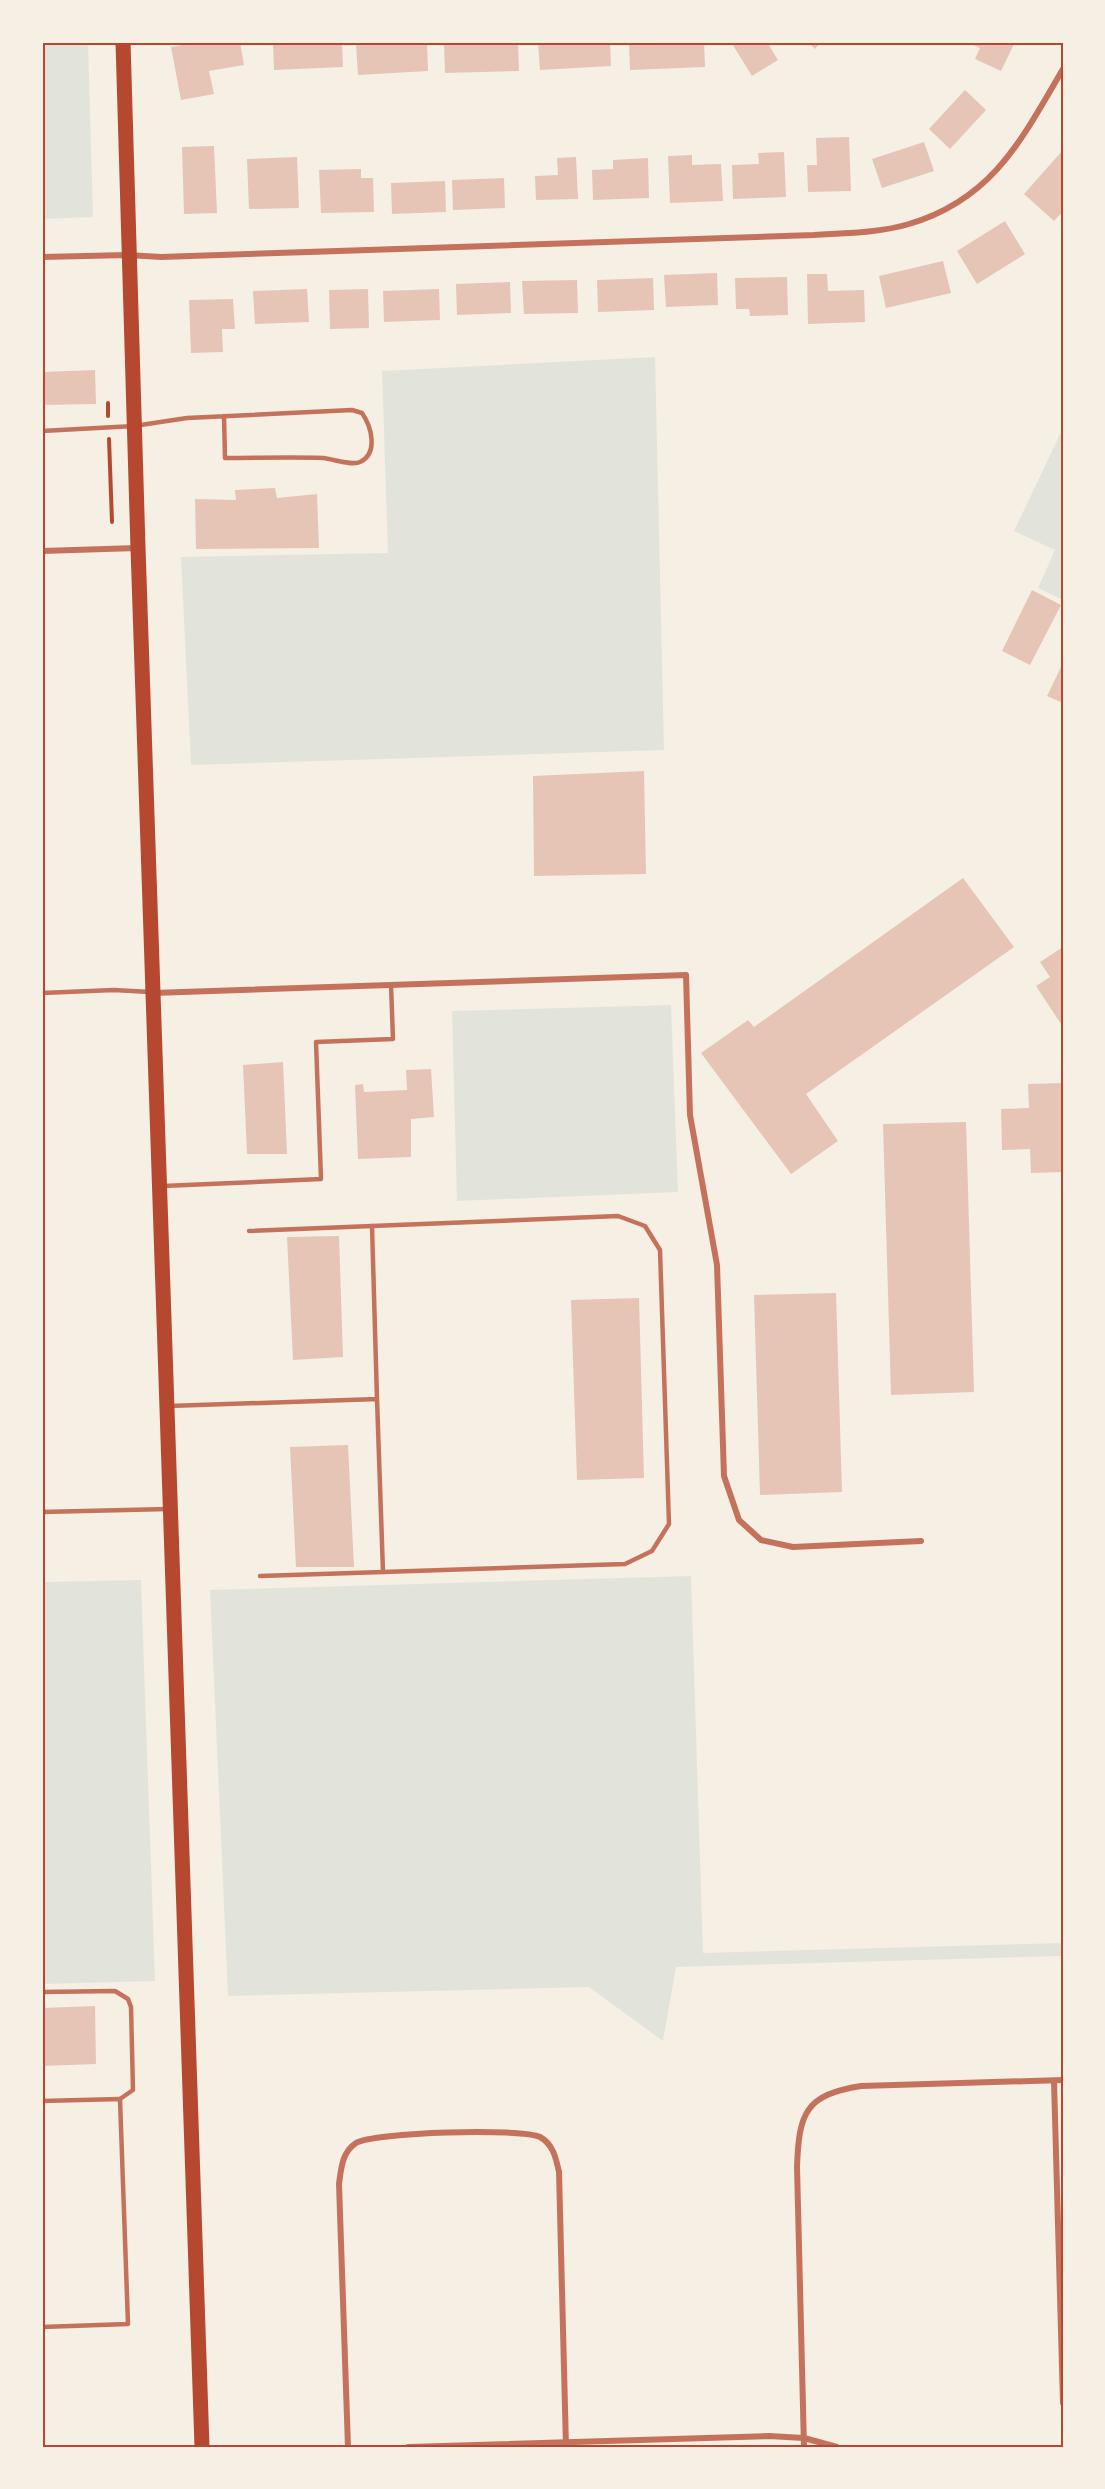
<svg xmlns="http://www.w3.org/2000/svg" width="1105" height="2489" font-family="'Exo 2',sans-serif">
<rect width="100%" height="100%" fill="#f6efe4"/>
<g fill="#e2e4dc">
<polygon points="42,42 88,42 93,217 42,219"/>
<polygon points="655,357 664,750 191,765 181,557 388,553 382,371"/>
<polygon points="1063,428 1063,600 1038,588 1055,550 1014,531"/>
<polygon points="671,1005 678,1192 457,1201 452,1011"/>
<polygon points="691,1576 703,1953 1063,1943 1063,1956 676,1967 663,2041 589,1987 228,1996 210,1590"/>
<polygon points="141,1580 155,1981 42,1984 42,1582"/>
</g>
<g fill="#e6c5b7">
<polygon points="201,42 240,42 244,65 209,71 214,94 181,100 171,47"/>
<polygon points="273,42 342,42 343,67 274,70"/>
<polygon points="386,42 427,42 428,71 358,75 356,44"/>
<polygon points="518,42 519,71 445,73 444,43"/>
<polygon points="538,42 610,42 611,66 540,70"/>
<polygon points="629,42 704,42 705,67 630,70"/>
<polygon points="731,42 767,42 778,60 752,76"/>
<polygon points="808,42 821,42 815,49"/>
<polygon points="968,42 1015,42 1001,71 975,59 980,48"/>
<polygon points="965,90 986,110 950,149 929,129"/>
<polygon points="849,137 851,191 808,192 807,165 817,165 816,138"/>
<polygon points="924,142 934,171 882,188 872,159"/>
<polygon points="214,146 217,213 184,214 182,147"/>
<polygon points="1063,150 1063,211 1054,221 1024,194"/>
<polygon points="784,152 786,197 733,199 732,165 759,164 758,153"/>
<polygon points="692,155 692,165 721,164 723,201 670,203 668,156"/>
<polygon points="297,157 299,208 249,209 247,159"/>
<polygon points="576,157 578,199 536,200 535,176 558,175 557,158"/>
<polygon points="648,158 649,198 593,200 592,170 613,169 613,160"/>
<polygon points="361,169 361,178 373,178 374,212 321,213 319,170"/>
<polygon points="504,178 505,208 453,210 452,180"/>
<polygon points="445,181 446,212 392,214 391,183"/>
<polygon points="1005,221 1025,254 977,284 957,251"/>
<polygon points="943,261 951,293 886,308 879,276"/>
<polygon points="717,273 718,305 666,307 664,275"/>
<polygon points="807,274 827,274 828,291 864,290 865,322 808,324"/>
<polygon points="787,277 788,315 750,316 749,309 736,309 735,278"/>
<polygon points="653,278 654,310 598,312 597,280"/>
<polygon points="577,280 578,313 524,314 522,281"/>
<polygon points="510,282 511,313 457,315 456,284"/>
<polygon points="307,289 309,322 255,324 253,291"/>
<polygon points="368,289 369,328 330,329 329,290"/>
<polygon points="439,289 440,320 384,322 383,291"/>
<polygon points="233,299 235,329 222,329 223,352 191,353 189,300"/>
<polygon points="95,370 96,404 42,405 42,372"/>
<polygon points="275,488 277,498 317,494 319,548 196,549 195,499 236,500 235,490"/>
<polygon points="1032,590 1061,605 1030,665 1002,651"/>
<polygon points="1063,663 1063,703 1047,696"/>
<polygon points="644,771 646,874 534,876 533,776"/>
<polygon points="963,878 1014,947 806,1094 838,1141 791,1174 701,1053 748,1020 754,1027"/>
<polygon points="1063,947 1063,1027 1036,986 1050,977 1040,962"/>
<polygon points="283,1062 287,1154 247,1154 243,1065"/>
<polygon points="431,1069 434,1117 411,1119 411,1157 358,1159 355,1085 363,1084 364,1092 407,1090 406,1070"/>
<polygon points="1063,1083 1063,1172 1031,1173 1030,1149 1002,1150 1001,1109 1029,1108 1028,1084"/>
<polygon points="966,1122 974,1392 891,1395 883,1124"/>
<polygon points="339,1236 343,1357 293,1360 287,1237"/>
<polygon points="836,1293 842,1492 760,1495 754,1295"/>
<polygon points="639,1298 644,1478 577,1480 571,1300"/>
<polygon points="348,1445 354,1567 296,1567 290,1447"/>
<polygon points="95,2006 96,2064 42,2066 42,2008"/>
</g>
<g fill="none" stroke-linecap="round" stroke-linejoin="round">
<g stroke="#b5482f" stroke-width="4">
<polyline points="108,403 108,416"/>
<polyline points="109,439 112,522"/>
</g>
<g stroke="#c5725c" stroke-width="4.5">
<path d="M 42,431 L 134,426 L 187,418 L 352,410 L 362,413 C 371,426 379,453 360,462 C 352,466 333,459 323,458 C 291,457 257,458 225,458 L 224,416"/>
<polyline points="42,993 114,990 150,992"/>
<polyline points="163,1186 321,1179 316,1042 393,1039 391,985"/>
<polyline points="249,1231 372,1226"/>
<polyline points="169,1406 377,1399 383,1572 625,1564 652,1551 669,1524 660,1250 645,1226 618,1216 372,1226 377,1399"/>
<polyline points="42,1512 168,1509"/>
<polyline points="260,1576 383,1572"/>
<polyline points="42,1992 115,1991 128,1999 131,2007 133,2090 120,2099"/>
<polyline points="42,2101 120,2099 128,2324 42,2327"/>
</g>
<g stroke="#c5725c" stroke-width="6">
<path d="M 42,257 L 128,255 L 161,257 L 814,235 C 845,233 879,233 909,224 C 993,199 1022,139 1063,69"/>
<polyline points="42,551 137,548"/>
<polyline points="153,993 686,975 690,1115 717,1265 724,1476 739,1520 761,1540 793,1547 921,1541"/>
<polyline points="1054,2081 1063,2403"/>
<path d="M 348,2447 L 339,2184 C 341,2169 342,2152 356,2143 C 373,2132 522,2128 540,2137 C 553,2144 556,2158 559,2172 L 566,2447"/>
<polyline points="408,2447 769,2436 804,2438 837,2447"/>
<path d="M 804,2447 L 797,2167 C 799,2113 805,2095 861,2086 L 1063,2080"/>
</g>
<polyline stroke="#b5482f" stroke-width="15" points="123,42 138,548 202,2447"/>
</g>
<rect width="1105" height="2489" fill="none" stroke="#f6efe4" stroke-width="87"/>
<rect x="44" y="44" width="1018" height="2402" fill="none" stroke="#b5482f" stroke-width="2"/>
</svg>
